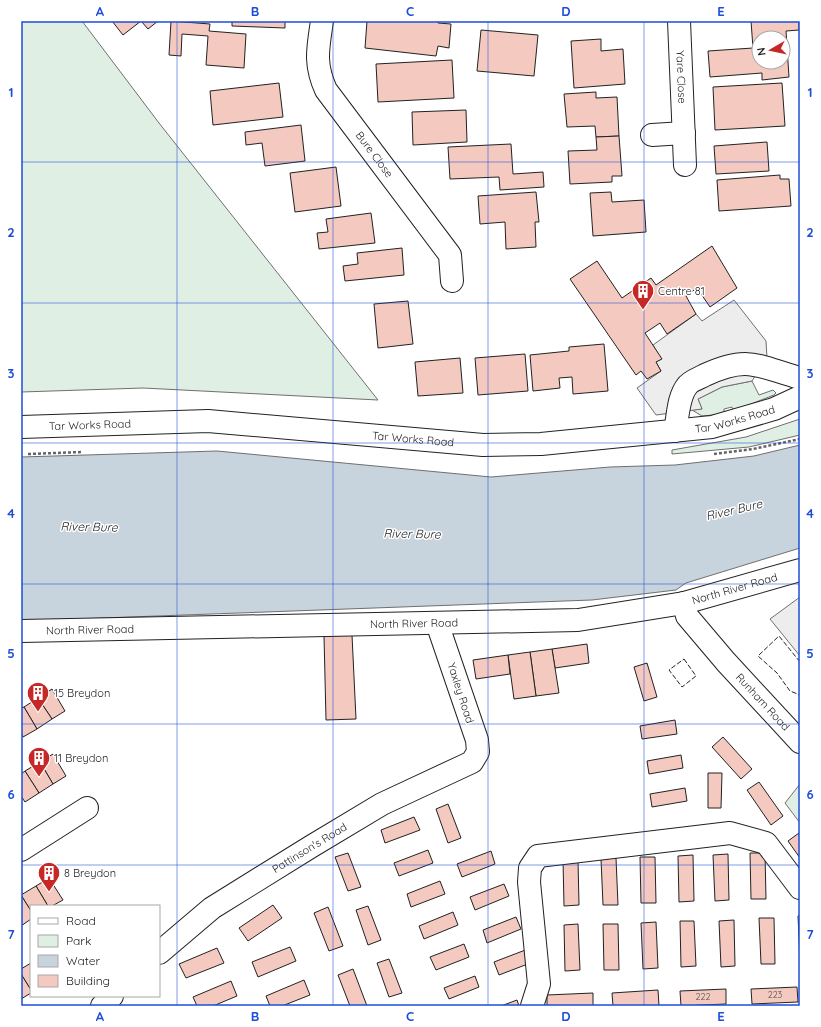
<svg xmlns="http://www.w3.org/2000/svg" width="821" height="1027" font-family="Quicksand,sans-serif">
<rect width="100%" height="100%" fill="#fff"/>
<g fill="#e0efe3" stroke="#6f6f6f">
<polygon points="21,21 82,21 159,123 378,400 143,388 21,392"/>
<polygon points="752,381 759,395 773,390 776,393 774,395 733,411 732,407 724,409 724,414 702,416 692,410 702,409 698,399 722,387"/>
<polygon points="800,419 800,435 749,447 672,454 672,450 746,437"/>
<polygon points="800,784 800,823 785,803"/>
</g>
<g fill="#ededed" stroke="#6f6f6f">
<polygon points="734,300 766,341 767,358 752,381 722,387 698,399 702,409 656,415 637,388 661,371 656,362 661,359 653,345 696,314 702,321"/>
<polygon points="800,597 800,656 770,619"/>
</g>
<polygon fill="#c7d3dd" stroke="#6f6f6f" points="800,445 800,548 686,583 676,590 592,600 21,621 21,457 217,451 491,477 610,467 675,465 754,456"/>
<g fill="#f3c9c0" stroke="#222" fill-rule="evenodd">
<polygon points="112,21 158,21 148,29 141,21 123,35"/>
<polygon points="171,21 210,24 209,31 246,34 244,68 206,65 208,36 182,34 181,56 169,55"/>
<polygon points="232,21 285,21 285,28 232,26"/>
<polygon points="367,21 438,21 438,23 451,24 449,48 438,46 436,56 365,48"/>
<path d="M 751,21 L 799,21 L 799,30 L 786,31 L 789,77 L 762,80 L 762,73 L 710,77 L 708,51 L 753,48 ZM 759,38 L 783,38 L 783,62 L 759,62 Z"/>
<polygon points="481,30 538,35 534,76 477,71"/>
<polygon points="601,39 601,51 623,49 625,84 574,88 571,41"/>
<polygon points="452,60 454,98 378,102 376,64"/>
<polygon points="279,83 283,117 213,125 210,91"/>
<polygon points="782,83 785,126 715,130 713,87"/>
<polygon points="596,92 596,98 617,97 619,136 596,137 595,126 567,127 564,94"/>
<polygon points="466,110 467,142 413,145 412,112"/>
<polygon points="301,125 305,161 265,166 262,143 246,145 245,132"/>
<polygon points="619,136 622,176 612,176 612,182 570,184 568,151 597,150 596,137"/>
<polygon points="767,142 769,171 716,174 714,146"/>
<polygon points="511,144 513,174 543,172 544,187 500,190 499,177 450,179 448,147"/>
<polygon points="336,167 341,206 295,212 290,173"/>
<polygon points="780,175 780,179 789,179 791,206 719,211 717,180"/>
<polygon points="536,192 539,222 535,222 536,247 506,249 505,222 480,224 478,196"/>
<polygon points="611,192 612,202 644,200 646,232 593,236 590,193"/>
<polygon points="371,213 375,243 319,249 317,233 328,232 326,219"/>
<polygon points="712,246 737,288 710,307 697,288 686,296 696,314 667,334 660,323 645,333 662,359 656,362 661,371 647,379 641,371 636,375 570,279 597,261 622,298 651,278 656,285"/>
<polygon points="402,248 404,275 345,281 343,266 358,264 357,253"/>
<polygon points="408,301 413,344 378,348 374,304"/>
<polygon points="604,344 608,391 573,394 572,377 559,378 560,388 533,391 530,355 569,351 569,347"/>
<polygon points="525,354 528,391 478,395 475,358"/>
<polygon points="460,358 463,393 418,396 415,362"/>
<polygon points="352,635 356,719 326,720 324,636"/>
<polygon points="587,644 589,663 555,668 552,649"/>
<polygon points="552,649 559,693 536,696 530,652"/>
<polygon points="530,652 536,696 514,699 508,655"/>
<polygon points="508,655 510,674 476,679 473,660"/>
<polygon points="647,663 657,697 644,701 634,667"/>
<polygon points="52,689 65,711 52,719 38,698"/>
<polygon points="38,698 52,719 37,729 24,707"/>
<polygon points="24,707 37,729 23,737 21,733 21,708"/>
<polygon points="675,720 677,734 642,739 640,726"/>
<polygon points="723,737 752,769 741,779 712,747"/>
<polygon points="53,754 66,776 53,784 40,762"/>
<polygon points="681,755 683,768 649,774 647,761"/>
<polygon points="40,762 53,784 39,793 25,771"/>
<polygon points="25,771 39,793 25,802 21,796 21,774"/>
<polygon points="708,773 722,773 721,808 708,808"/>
<polygon points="759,782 783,816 771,825 747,790"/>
<polygon points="685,788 687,801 652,807 650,794"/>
<polygon points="448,804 461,838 448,843 436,809"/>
<polygon points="414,817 420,830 385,843 381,830"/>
<polygon points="799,833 800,834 800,858 788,841"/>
<polygon points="428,850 433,863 399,876 394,863"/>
<polygon points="491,851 495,864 462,877 457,864"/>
<polygon points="348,853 361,887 348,891 335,857"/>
<polygon points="750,853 765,853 766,899 751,899"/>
<polygon points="728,854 729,900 715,901 713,855"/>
<polygon points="693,855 694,901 679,902 678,856"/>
<polygon points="640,857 655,857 656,903 641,903"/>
<polygon points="616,858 618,905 603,905 601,859"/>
<polygon points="563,860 578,860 579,905 564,906"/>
<polygon points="49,878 63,900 52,906 48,906 36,886"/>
<polygon points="440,881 445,894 411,907 407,894"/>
<polygon points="504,884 509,896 475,910 470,897"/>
<polygon points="36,886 48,906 31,906 31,911 21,895"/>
<polygon points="21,895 31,911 31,919 21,926"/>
<polygon points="273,905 282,918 248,941 239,928"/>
<polygon points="368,906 381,940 368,945 356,910"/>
<polygon points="328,907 343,946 329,951 314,913"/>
<polygon points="453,912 458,925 424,939 419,926"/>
<polygon points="800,915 800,961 798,916"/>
<polygon points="516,917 521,929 487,943 483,930"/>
<polygon points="759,918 774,918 775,964 761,964"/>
<polygon points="734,920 735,966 721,967 719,921"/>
<polygon points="680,921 694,921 696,966 681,967"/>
<polygon points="656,922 658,968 643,969 641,923"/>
<polygon points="578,924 580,970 565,971 564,925"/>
<polygon points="603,924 618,924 619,970 604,970"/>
<polygon points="464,944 469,957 436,970 430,957"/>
<polygon points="290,947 296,961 258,977 252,962"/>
<polygon points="217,948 224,963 186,978 179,964"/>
<polygon points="528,949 533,962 499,975 494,962"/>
<polygon points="389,959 402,993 389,997 377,963"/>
<polygon points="31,963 31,990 21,974 21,969"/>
<polygon points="353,969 367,1006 350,1006 338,975"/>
<polygon points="21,974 31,990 31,993 21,999"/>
<polygon points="475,976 479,987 449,999 444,988"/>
<polygon points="304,980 310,995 282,1006 270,1006 266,996"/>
<polygon points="231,981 237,996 213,1006 197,1006 193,997"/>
<polygon points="797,987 798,1002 752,1004 751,989"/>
<polygon points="726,989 726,1004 681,1006 680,991"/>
<polygon points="658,990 659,1006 613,1006 612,993"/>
<polygon points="593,993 593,1006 547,1006 547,995"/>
<polygon points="517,1000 519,1006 501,1006"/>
</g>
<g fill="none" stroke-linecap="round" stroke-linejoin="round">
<g stroke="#222" stroke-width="24">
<g id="minor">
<path id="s1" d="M 322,21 C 318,48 314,64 326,90 L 450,255 L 452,281"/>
<path id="s2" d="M 679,21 L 685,165"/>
<polyline points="652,135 684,133"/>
<path id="s3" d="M 21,427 L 208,421 L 483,445 L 541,444 L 712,427 L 774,409 L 800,397"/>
<path d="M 675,431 C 678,417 678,397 687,386 C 690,381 700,378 705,375 C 748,355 757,366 800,378"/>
<path id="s4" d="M 684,603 L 687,616 L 726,662 L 800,742"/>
<path id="s5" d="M 21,631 L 578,620 L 684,603 L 800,570"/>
<polyline points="21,850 87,808"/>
<path id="s6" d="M 159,953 L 212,908 L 312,846 L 382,804 L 472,762 L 478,752 L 477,740 L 437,623"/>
<polyline points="102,1006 112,996"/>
<polyline points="532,1006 539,984 529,882 530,868 538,856 730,833 766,843 800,888"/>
</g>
</g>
<g stroke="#646464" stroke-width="2.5" stroke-dasharray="3 2" stroke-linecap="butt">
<polyline points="28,454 83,452"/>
<polyline points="714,454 753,449 800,439"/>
</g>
<use href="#minor" stroke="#fff" stroke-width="22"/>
<g stroke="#222" stroke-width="1" stroke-dasharray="5 2" stroke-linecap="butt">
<polygon points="684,659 696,676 682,687 669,670"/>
<polyline points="800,662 779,636 758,656 777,673 790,691 800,695"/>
</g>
</g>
<path fill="none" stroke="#1d4ed8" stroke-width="1" stroke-opacity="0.55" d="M 177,21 L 177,1006M 333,21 L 333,1006M 488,21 L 488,1006M 644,21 L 644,1006M 21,162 L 800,162M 21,303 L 800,303M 21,443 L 800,443M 21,584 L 800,584M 21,724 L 800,724M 21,865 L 800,865"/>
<defs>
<g id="building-pin" transform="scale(1.15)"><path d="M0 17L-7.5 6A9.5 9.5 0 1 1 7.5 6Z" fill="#c62828" stroke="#fff"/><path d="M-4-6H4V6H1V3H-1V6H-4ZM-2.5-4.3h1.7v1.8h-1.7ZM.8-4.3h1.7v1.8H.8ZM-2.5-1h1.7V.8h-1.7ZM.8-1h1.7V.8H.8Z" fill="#fff"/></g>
</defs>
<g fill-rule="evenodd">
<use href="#building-pin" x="643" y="291"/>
<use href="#building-pin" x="38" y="693"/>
<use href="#building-pin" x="39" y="758"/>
<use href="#building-pin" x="49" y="873"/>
</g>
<g text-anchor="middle" stroke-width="3" stroke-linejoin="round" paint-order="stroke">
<g font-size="9" fill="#564c4a">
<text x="775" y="998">223</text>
<text x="703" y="1000">222</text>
</g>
<g font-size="11" fill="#222" stroke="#fff">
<text dy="4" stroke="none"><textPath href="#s2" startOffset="56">Yare Close</textPath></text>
<text dy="4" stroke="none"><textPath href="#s1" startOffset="151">Bure Close</textPath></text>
<text dy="4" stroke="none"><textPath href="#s3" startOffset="717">Tar Works Road</textPath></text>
<text dy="4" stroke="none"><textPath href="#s3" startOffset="69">Tar Works Road</textPath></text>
<text dy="4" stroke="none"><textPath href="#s3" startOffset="393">Tar Works Road</textPath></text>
<text dy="4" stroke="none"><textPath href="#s5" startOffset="717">North River Road</textPath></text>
<text dy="4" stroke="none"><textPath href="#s5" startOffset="393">North River Road</textPath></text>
<text dy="4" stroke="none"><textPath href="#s5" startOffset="69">North River Road</textPath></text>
<text transform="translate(461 693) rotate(72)" y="4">Yaxley Road</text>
<text dy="4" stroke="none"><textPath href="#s4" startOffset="128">Runham Road</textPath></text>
<text dy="4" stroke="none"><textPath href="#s6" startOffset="184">Pattinson's Road</textPath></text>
</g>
<g font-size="11" fill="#222" stroke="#fff" text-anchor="start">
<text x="658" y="295">Centre 81</text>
<text x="54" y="697">15 Breydon</text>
<text x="54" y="762">11 Breydon</text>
<text x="64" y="877">8 Breydon</text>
</g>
<g font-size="12" font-style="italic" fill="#222" stroke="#fff">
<text transform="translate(734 510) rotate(-13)" y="4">River Bure</text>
<text transform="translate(89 527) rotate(1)" y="4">River Bure</text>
<text transform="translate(412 534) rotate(1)" y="4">River Bure</text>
</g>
</g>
<rect width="821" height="1027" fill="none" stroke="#ffffff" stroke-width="44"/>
<rect x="30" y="905" width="130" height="92" fill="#ffffff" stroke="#a7a7a7"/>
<rect x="38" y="918" width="20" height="6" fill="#ffffff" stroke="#a7a7a7"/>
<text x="66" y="925" font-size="12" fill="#222222">Road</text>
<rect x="38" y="935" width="20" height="12" fill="#e0efe3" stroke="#a7a7a7"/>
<text x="66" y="945" font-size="12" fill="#222222">Park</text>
<rect x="38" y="955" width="20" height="12" fill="#c7d3dd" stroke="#a7a7a7"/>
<text x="66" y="965" font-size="12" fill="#222222">Water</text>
<rect x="38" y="975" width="20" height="12" fill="#f3c9c0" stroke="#a7a7a7"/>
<text x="66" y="985" font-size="12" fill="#222222">Building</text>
<g transform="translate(771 50) rotate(261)"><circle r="19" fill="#ffffff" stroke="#a7a7a7"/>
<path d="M0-3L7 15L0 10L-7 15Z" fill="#c62828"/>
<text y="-6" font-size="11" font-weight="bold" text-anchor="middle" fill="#222222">N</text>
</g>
<rect x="22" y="22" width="777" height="983" fill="none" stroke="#1d4ed8" stroke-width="1.5"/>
<g font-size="13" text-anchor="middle" font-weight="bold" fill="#1d4ed8">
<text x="100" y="16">A</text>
<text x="255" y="16">B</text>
<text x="410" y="16">C</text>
<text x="566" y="16">D</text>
<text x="721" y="16">E</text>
<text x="11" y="97">1</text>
<text x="810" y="97">1</text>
<text x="11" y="237">2</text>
<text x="810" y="237">2</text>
<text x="11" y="378">3</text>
<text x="810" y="378">3</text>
<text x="11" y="518">4</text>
<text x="810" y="518">4</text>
<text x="11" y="658">5</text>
<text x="810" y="658">5</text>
<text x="11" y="799">6</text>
<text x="810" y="799">6</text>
<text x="11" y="939">7</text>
<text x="810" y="939">7</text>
<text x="100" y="1021">A</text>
<text x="255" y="1021">B</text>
<text x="410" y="1021">C</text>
<text x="566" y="1021">D</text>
<text x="721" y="1021">E</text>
</g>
</svg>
